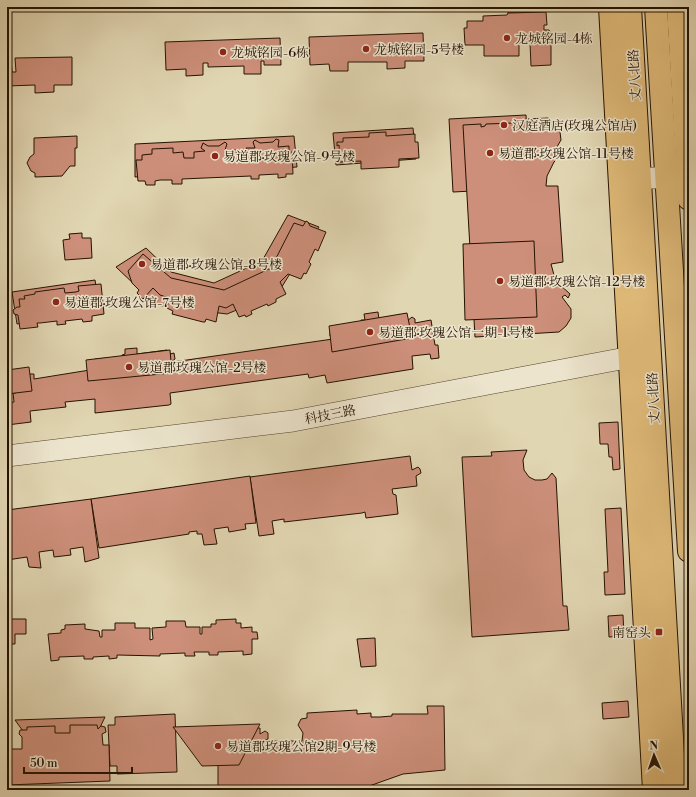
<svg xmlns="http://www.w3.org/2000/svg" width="696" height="797" font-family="'Libre Bodoni','Noto Serif SC',serif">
<rect width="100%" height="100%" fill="#e1d6b2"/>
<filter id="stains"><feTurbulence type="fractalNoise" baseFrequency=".005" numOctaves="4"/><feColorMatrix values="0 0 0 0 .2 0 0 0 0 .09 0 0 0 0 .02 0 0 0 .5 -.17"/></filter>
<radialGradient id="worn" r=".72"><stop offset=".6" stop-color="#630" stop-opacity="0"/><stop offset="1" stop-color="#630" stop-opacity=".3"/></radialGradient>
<g fill="#cd8f7a" stroke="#241200">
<polygon points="508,7 543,7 543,12 508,13"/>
<polygon points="546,12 547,25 544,25 544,30 549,30 551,34 551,65 531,66 530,43 519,43 519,56 484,56 484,45 465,45 464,28 467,28 467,21 483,21 483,16 507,15 508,13"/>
<polygon points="423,33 424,61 405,61 405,68 387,69 387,62 348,62 348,71 330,71 329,64 310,65 309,37"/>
<polygon points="280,38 281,65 264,65 264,61 261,61 261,74 244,74 244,66 208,67 208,63 203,63 203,75 186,76 186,69 166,70 165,42"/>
<polygon points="72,57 72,85 54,85 54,92 35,93 35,85 7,86 7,59 11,58 12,72 16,72 15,58"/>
<polygon points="526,115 530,188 453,192 449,119"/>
<polygon points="548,118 558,126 560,132 561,140 554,152 557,154 560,151 563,153 554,162 547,176 546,186 558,186 558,188 563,262 551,264 554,275 558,283 570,294 568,298 565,295 562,297 571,309 571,318 566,326 559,332 475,337 463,125 481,124 481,127 485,126 486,124 514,123 515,125 521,125 521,122 528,122 528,119"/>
<polygon points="413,128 416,159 336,165 333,133"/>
<polygon points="386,132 386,136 415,134 415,142 418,142 419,158 399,159 399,167 361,169 361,161 340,162 339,145 337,146 337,142 343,142 343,138 369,137 369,133"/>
<polygon points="77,136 77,148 75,148 75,166 70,166 62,176 35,177 35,173 31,171 27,163 30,157 34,154 34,138"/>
<polygon points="294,136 297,167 135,177 135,144"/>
<polygon points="276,139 279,140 278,147 289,146 289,152 292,152 293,174 286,174 286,177 278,178 278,174 259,175 259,179 251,179 251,176 182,179 182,184 172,184 172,180 160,180 155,181 155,185 146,185 145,181 138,181 136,160 142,160 142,155 152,154 152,149 173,148 173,153 183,152 184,158 194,158 194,152 205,151 201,148 203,143 208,146 219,146 225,142 227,144 225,150 237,150 237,155 247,154 246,148 255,148 253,142 255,140 260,143 273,142"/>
<polygon points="288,215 319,227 278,293 227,314 156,305 116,267 146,248 171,272 214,283 262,261"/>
<polygon points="306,221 308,222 310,226 326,232 318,251 315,249 309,262 311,264 306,274 304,273 301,279 288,274 280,282 286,294 276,299 276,302 268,306 267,304 251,311 252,314 246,317 245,315 239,317 233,304 226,308 219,306 216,322 206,319 205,322 203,322 172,314 173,311 167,308 169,298 160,295 153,288 143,299 137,293 139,290 132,283 128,271 143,254 171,278 224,290 271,268 294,223 303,226"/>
<polygon points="82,233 82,238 91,238 92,258 65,260 63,240 70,239 69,234"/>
<polygon points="534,241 537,317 465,320 463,244"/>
<polygon points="95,280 100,311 17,324 12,292"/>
<polygon points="101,284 104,314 92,316 92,321 83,322 82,319 65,321 66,324 57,325 57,321 40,323 37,323 38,327 20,329 18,315 14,314 13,310 17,307 20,307 19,299 25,299 24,296 35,294 35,292 64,288 65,293 76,292 79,291 78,286"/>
<polygon points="378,312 379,320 388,319 387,317 406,314 407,321 412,317 415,319 415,323 431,320 435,345 438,345 439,358 431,359 430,354 412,356 413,369 327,383 325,375 309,378 308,374 170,393 171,404 169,405 95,413 95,399 65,402 66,407 30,411 31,422 7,425 7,403 14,402 13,393 16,393 15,381 10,382 11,396 7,397 8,371 27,368 27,374 34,374 34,379 96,369 95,359 122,357 122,355 125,354 125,349 137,348 137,354 167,350 168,357 170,354 174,353 175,359 171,362 173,362 333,339 330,336 330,333 331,331 337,332 336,326 362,323 361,320 365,320 364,314"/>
<polygon points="407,313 412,338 332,352 329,326"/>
<polygon points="170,350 172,373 88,381 86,360"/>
<polygon points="29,367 32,391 7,394 7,370"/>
<polygon points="618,422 620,469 613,470 612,457 609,457 608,444 600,444 599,423"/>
<polygon points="527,450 523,460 524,470 529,477 535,480 542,480 547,479 552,473 556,478 563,606 567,606 569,630 472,637 462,457 492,456 491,452"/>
<polygon points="410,456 412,470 418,467 420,469 421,473 416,476 417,486 392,489 393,494 396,495 398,514 366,518 365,512 362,513 284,522 284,519 272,521 274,534 259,536 250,477"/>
<polygon points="250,476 256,523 245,524 246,529 229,532 228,527 214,529 217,544 204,545 202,534 197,534 197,531 189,532 189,534 99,548 91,499"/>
<polygon points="91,499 99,558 85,562 83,547 70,549 71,555 54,557 53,550 39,552 41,568 29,567 27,557 7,560 7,510"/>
<polygon points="621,508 625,594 605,595 604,572 608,572 605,509"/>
<polygon points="623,615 624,636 609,637 608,616"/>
<polygon points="11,619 26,619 26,634 15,634 15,644 7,644 7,630 11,630"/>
<polygon points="236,619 236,623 241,623 241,628 252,627 252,632 257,632 258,639 252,639 252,654 243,655 243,651 218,652 218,655 209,655 209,652 194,652 195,656 185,656 185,653 160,654 160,656 117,655 117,658 109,659 109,656 93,657 93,659 84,659 84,656 59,657 59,660 51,661 48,634 61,633 61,630 65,629 65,625 85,624 85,629 99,631 100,637 102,637 102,630 115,630 115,623 135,623 135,628 150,628 150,640 153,639 152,628 166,627 166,621 185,621 186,627 200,627 200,634 202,634 202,627 211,627 211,624 216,624 216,620"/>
<polygon points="375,638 376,666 361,667 357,639"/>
<polygon points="628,701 629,717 603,719 602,703"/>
<polygon points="427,706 444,706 445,770 403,774 358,790 258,790 257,787 218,788 218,754 221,754 221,750 199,749 199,743 194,740 195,735 201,734 201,731 225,731 226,729 260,728 260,734 265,731 268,733 268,739 264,741 302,741 303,733 298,725 301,719 307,718 307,713 357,710 357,714 371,713 371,717 380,717 392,716 392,714 428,714"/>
<polygon points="175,714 177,772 117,774 117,766 110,766 108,725 115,725 115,717"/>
<polygon points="105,717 83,763 46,763 15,720"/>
<polygon points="260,724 239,765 202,766 173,727"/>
<polygon points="70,725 97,725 98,729 101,726 105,727 106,732 102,734 103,745 109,745 110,781 7,785 7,749 22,749 22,737 19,734 20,730 27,730 27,727 55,726 55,733 70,733"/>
</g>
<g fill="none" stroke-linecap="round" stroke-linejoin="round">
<g stroke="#53432c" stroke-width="22">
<g id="minor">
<polyline points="622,179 684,177"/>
<polyline points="7,456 293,421 647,354"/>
</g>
</g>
<g stroke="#241200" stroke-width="24">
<g id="major">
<polyline points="610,7 654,790"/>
<polyline points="630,7 675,790"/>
<polyline points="656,7 689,551"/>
<polyline points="678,7 689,199"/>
</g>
</g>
<use href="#minor" stroke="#ece4cd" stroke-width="21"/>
<use href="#major" stroke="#e0bb79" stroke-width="22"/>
</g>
<g fill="#8f2418" stroke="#ece4cd" stroke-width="1.5">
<circle cx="507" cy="38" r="4"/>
<circle cx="366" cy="49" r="4"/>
<circle cx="223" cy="52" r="4"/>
<circle cx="504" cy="125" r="4"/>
<circle cx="490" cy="153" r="4"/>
<circle cx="215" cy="156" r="4"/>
<circle cx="142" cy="264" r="4"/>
<circle cx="500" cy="281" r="4"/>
<circle cx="56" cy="302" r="4"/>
<circle cx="370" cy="332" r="4"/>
<circle cx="129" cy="367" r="4"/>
<rect x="655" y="628" width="8" height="8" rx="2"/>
<circle cx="218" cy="746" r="4"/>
</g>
<g text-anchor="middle" stroke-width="3" stroke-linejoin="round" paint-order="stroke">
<g font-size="13" fill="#241200" stroke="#ece4cd" text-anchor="start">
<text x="515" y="43">龙城铭园-4栋</text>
<text x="374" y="54">龙城铭园-5号楼</text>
<text x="231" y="57">龙城铭园-6栋</text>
<text x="512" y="130">汉庭酒店(玫瑰公馆店)</text>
<text x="498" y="158">易道郡·玫瑰公馆-11号楼</text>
<text x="223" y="161">易道郡·玫瑰公馆-9号楼</text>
<text x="150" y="269">易道郡·玫瑰公馆-8号楼</text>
<text x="508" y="286">易道郡·玫瑰公馆-12号楼</text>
<text x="64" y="307">易道郡·玫瑰公馆-7号楼</text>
<text x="378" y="337">易道郡·玫瑰公馆一期-1号楼</text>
<text x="137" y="372">易道郡玫瑰公馆-2号楼</text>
<text x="651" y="637" text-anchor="end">南窑头</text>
<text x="226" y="751">易道郡玫瑰公馆2期-9号楼</text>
</g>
<g font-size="13" fill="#241200" stroke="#ece4cd">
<text transform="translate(634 75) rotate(-93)" y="5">丈八北路</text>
<text transform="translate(653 398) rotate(-93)" y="5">丈八北路</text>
<text transform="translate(330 414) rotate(-11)" y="5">科技三路</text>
</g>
</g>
<rect width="696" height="797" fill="none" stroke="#e1d6b2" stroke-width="24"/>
<rect x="8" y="8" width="680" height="781" fill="none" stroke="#241200" stroke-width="2"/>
<rect x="12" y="12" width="672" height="773" fill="none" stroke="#241200"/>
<g transform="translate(654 755) rotate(358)" stroke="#ece4cd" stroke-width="3" paint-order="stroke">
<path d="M0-3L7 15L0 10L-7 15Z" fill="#241200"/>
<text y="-6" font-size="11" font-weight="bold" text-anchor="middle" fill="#241200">N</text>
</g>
<path d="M24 767v6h108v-6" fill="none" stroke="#241200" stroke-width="2"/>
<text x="30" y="767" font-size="12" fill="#241200" stroke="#ece4cd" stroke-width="3" paint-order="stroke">50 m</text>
<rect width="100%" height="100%" filter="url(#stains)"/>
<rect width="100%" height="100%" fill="url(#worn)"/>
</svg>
